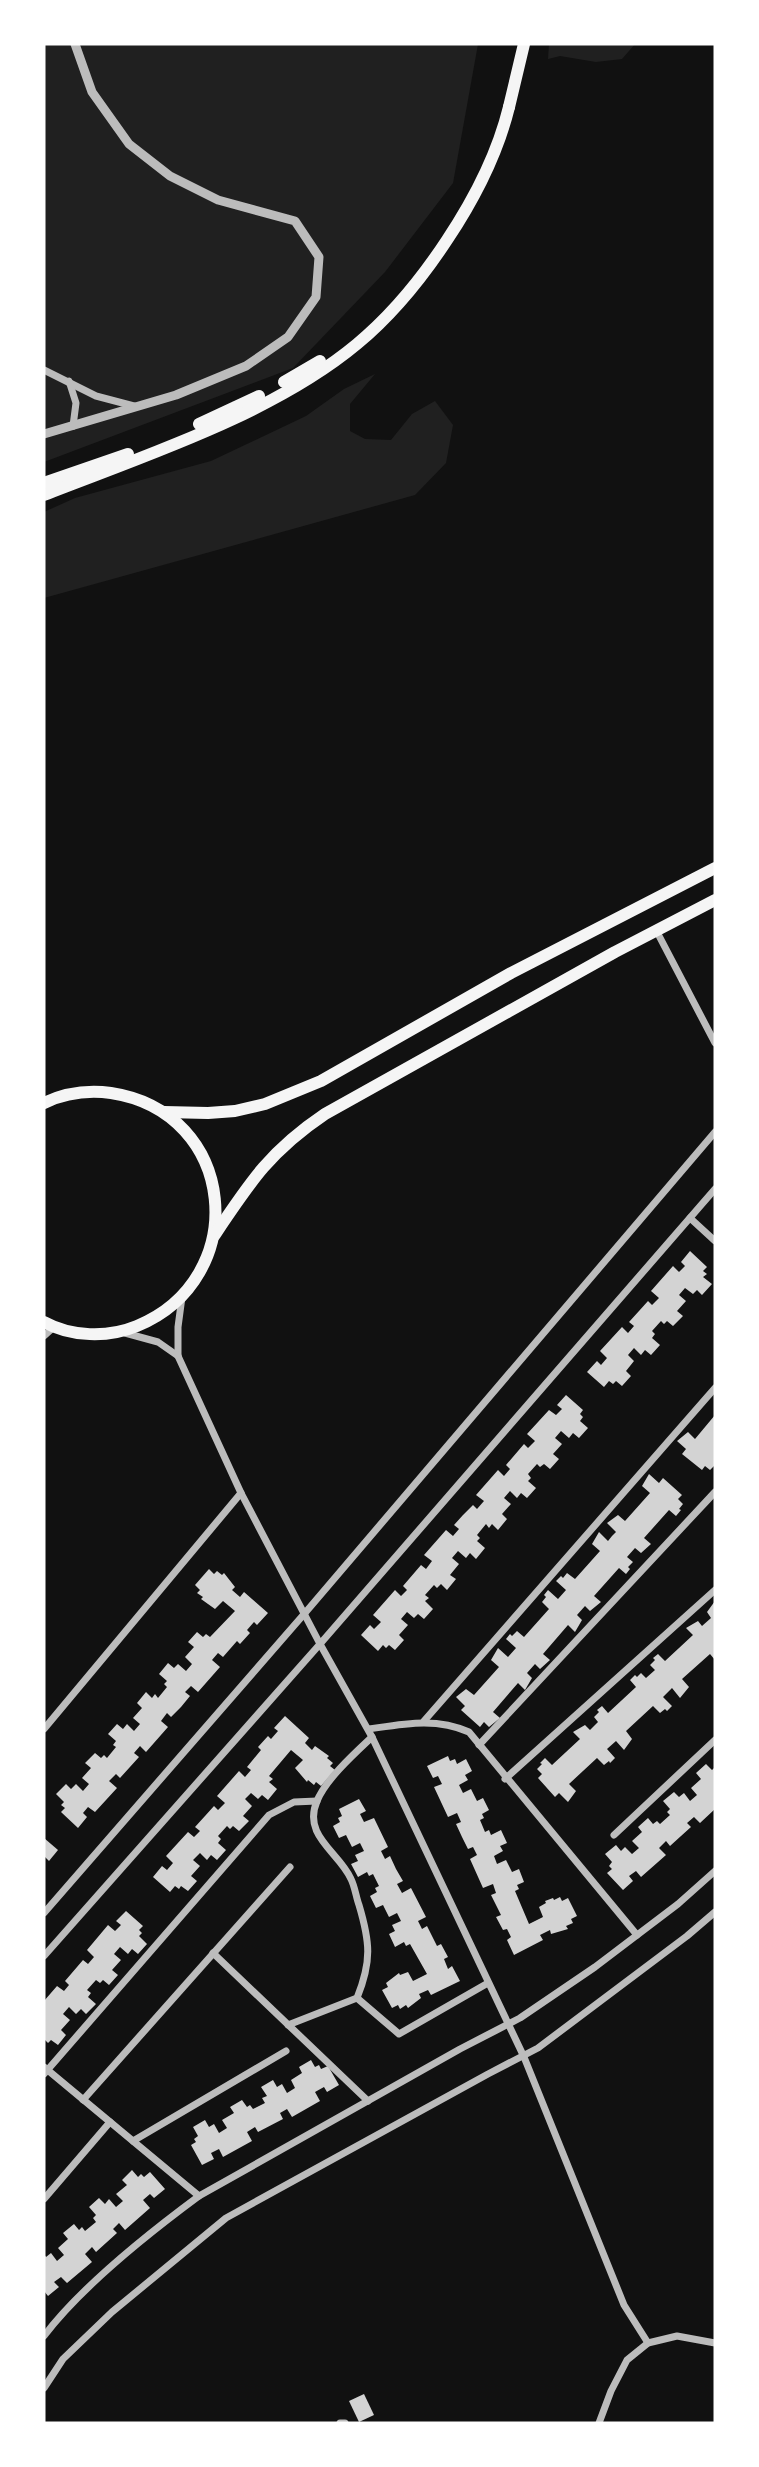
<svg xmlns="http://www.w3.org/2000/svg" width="759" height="2467" font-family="'Noto Sans',sans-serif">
<rect width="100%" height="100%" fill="#111"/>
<g fill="#202020">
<polygon points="44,44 478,44 453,183 385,272 293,368 44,462"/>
<polygon points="549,44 635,44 622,59 596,62 560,56 548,59"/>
<polygon points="375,374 350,404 350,431 365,439 391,440 412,414 435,401 453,425 446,463 415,495 44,598 44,512 75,498 211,461 306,416 344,389"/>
</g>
<g fill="#d3d3d3">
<polygon points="690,1251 707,1267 703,1271 707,1274 703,1277 712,1284 702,1295 697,1290 693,1294 685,1288 679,1295 686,1301 677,1311 683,1316 673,1326 667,1321 664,1324 661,1321 652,1331 655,1334 652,1338 660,1345 651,1355 645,1350 641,1355 634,1348 628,1355 634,1361 626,1371 631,1376 622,1386 616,1381 613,1384 609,1381 604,1387 587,1372 597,1361 601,1365 607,1358 600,1351 622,1327 628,1333 634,1326 629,1322 639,1311 648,1301 652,1305 659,1298 651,1291 673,1266 679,1272 685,1266 681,1262"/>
<polygon points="566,1395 583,1410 580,1414 583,1417 580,1421 588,1428 579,1438 573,1433 569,1438 561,1431 555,1438 562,1444 553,1454 559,1459 550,1469 544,1464 540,1467 537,1464 528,1474 531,1478 528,1481 536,1488 527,1498 521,1493 517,1498 510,1491 504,1498 511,1504 502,1514 507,1519 498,1530 492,1524 489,1528 486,1524 477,1535 480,1538 477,1541 485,1548 476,1559 470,1553 466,1558 458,1551 452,1558 459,1564 450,1575 456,1579 447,1590 441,1584 437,1588 434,1585 425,1595 429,1598 425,1601 433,1609 424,1619 418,1614 414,1618 407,1612 401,1619 408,1625 399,1635 404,1640 395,1650 389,1645 386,1648 383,1645 378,1651 361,1635 370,1625 374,1629 381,1622 373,1615 395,1590 401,1596 407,1590 403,1586 421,1565 426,1569 432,1561 424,1555 446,1530 453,1536 459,1529 454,1525 463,1515 473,1505 477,1509 484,1501 476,1495 498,1470 504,1476 510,1469 506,1465 524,1444 528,1448 535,1441 527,1434 549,1410 556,1415 562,1409 557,1405"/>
<polygon points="715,1415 715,1465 710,1470 705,1466 702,1470 682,1454 686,1449 677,1441 688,1432 695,1439"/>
<polygon points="649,1474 659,1483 663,1478 682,1495 678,1499 683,1504 679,1509 681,1510 676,1516 669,1510 644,1538 651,1544 641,1553 635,1548 627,1557 633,1562 628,1567 630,1569 626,1574 619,1568 594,1596 601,1602 590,1611 585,1606 577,1615 582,1620 575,1632 568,1625 543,1654 550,1660 540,1669 535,1664 527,1673 532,1678 525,1690 518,1683 493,1712 500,1718 489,1727 484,1722 480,1727 461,1710 465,1706 456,1697 466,1689 474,1695 499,1667 491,1660 498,1648 508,1657 516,1648 506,1639 510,1634 512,1636 517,1631 524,1637 549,1609 542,1602 546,1597 544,1595 548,1590 558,1599 566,1590 556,1581 561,1576 563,1578 567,1573 575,1579 600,1551 592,1544 599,1532 608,1541 612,1536 616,1532 607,1523 618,1515 625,1521 650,1493 642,1486"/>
<polygon points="209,1569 214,1574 217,1571 222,1575 224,1573 235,1587 232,1590 240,1597 244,1592 268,1613 257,1625 254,1622 247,1630 250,1633 240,1644 237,1641 223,1657 218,1653 212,1660 220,1667 198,1692 191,1686 185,1692 190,1696 181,1707 171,1717 167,1713 161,1721 168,1727 146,1752 140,1746 134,1753 139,1757 120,1778 116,1774 109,1781 117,1788 95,1812 88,1807 83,1813 87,1817 78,1828 61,1812 65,1808 61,1805 64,1802 56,1794 66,1784 71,1789 76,1784 83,1791 89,1784 82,1778 91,1768 85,1763 95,1753 101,1758 104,1755 107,1758 116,1747 113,1745 116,1741 108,1734 117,1724 123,1729 127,1724 134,1731 140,1724 133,1718 142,1708 137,1703 146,1692 152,1698 155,1694 158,1698 167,1687 164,1684 167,1681 159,1674 168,1663 174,1668 178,1664 186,1671 192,1664 185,1657 194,1647 188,1642 197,1632 203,1637 206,1634 210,1637 235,1611 223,1601 215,1609 201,1599 203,1597 197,1593 200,1590 195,1585"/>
<polygon points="715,1601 715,1660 710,1654 682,1679 689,1687 680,1698 672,1688 663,1697 672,1706 667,1711 665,1709 660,1713 653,1706 626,1731 632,1739 624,1750 616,1741 607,1749 615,1758 610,1763 609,1761 604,1765 597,1758 569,1784 576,1791 568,1802 559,1793 555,1797 538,1778 542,1774 537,1769 542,1764 540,1763 545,1758 552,1765 580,1739 573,1732 585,1725 590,1730 598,1722 594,1717 599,1712 597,1710 602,1706 608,1713 636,1687 630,1680 635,1675 637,1677 641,1673 646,1678 655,1670 650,1665 655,1660 653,1658 658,1654 665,1661 693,1635 686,1628 698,1621 702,1626 711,1618 707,1612"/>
<polygon points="285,1716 309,1738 305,1743 312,1750 315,1746 329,1756 327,1758 333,1763 330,1766 335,1770 321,1786 316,1782 314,1785 308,1780 307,1782 295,1768 303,1760 291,1750 269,1776 273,1779 269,1782 277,1789 268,1800 262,1795 258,1799 251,1793 245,1799 252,1806 243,1816 249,1821 239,1831 233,1826 230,1829 227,1826 218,1836 221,1839 218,1843 226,1850 217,1860 211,1855 207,1860 200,1853 193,1860 200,1866 191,1876 197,1881 188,1891 181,1886 179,1889 175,1886 170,1892 153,1877 162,1866 167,1870 173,1863 166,1856 188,1832 194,1837 200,1831 195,1827 205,1816 214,1806 218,1810 225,1803 217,1796 239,1771 245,1777 251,1770 247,1767 261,1750 258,1747 268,1736 271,1739 278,1731 274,1728"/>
<polygon points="448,1756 450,1761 455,1759 457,1764 466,1759 472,1771 465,1775 468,1780 459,1785 463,1793 471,1789 477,1801 483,1798 489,1810 482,1814 484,1818 480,1820 485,1832 489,1830 491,1835 501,1830 507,1843 500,1846 503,1851 494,1856 497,1864 506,1860 512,1872 519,1869 524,1882 517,1885 519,1889 515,1891 529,1924 543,1917 539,1907 546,1903 545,1901 553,1898 554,1900 560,1897 562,1901 568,1898 577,1916 571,1919 573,1923 566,1926 568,1929 551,1934 550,1930 540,1935 543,1940 514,1955 507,1940 511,1937 507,1929 503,1930 496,1917 501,1915 491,1895 496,1893 493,1884 483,1888 470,1859 477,1855 473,1847 468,1849 462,1837 456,1824 461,1822 457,1813 448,1817 434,1787 442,1784 438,1776 433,1778 427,1766"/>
<polygon points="706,1764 712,1770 715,1767 715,1809 700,1823 694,1817 687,1823 691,1827 681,1836 670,1846 666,1841 659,1848 666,1855 641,1877 636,1871 629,1876 633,1881 623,1890 607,1873 612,1869 609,1866 612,1862 605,1854 616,1845 621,1851 625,1847 632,1854 639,1848 632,1841 642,1832 638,1827 648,1818 653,1824 657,1821 660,1824 670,1815 667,1812 670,1809 663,1801 674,1792 679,1797 684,1793 690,1801 697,1795 691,1788 701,1779 696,1773"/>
<polygon points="359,1799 366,1811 360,1814 364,1822 374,1818 388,1847 381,1851 385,1859 390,1856 396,1869 403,1881 397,1884 402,1893 411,1888 426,1917 418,1921 422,1929 427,1926 437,1946 441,1944 448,1957 444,1959 448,1969 452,1966 460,1981 431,1995 428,1990 419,1994 421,1998 408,2008 406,2005 400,2009 398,2005 392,2008 382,1990 388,1987 386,1983 399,1973 400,1975 408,1972 413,1981 427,1974 410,1944 406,1946 404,1942 395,1947 389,1934 395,1931 392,1925 401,1921 397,1913 389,1917 383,1905 376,1908 370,1896 377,1892 375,1888 379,1886 373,1874 369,1876 367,1872 358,1877 351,1864 358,1861 355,1855 364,1851 360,1843 352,1847 346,1835 339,1838 333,1826 340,1822 338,1818 342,1816 339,1809"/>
<polygon points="44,1838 58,1850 49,1861 44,1856"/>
<polygon points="126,1911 143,1926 139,1930 142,1933 139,1936 147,1944 138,1954 132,1949 128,1954 120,1947 114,1954 121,1960 112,1970 118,1975 109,1985 103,1980 100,1983 96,1980 87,1990 91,1993 88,1997 96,2004 86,2014 81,2009 76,2014 69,2007 63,2014 70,2020 61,2030 66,2035 58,2045 51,2040 48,2043 44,2039 44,2001 57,1986 64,1991 69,1985 65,1981 83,1960 88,1964 94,1957 87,1950 108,1925 115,1931 121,1925 116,1921"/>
<polygon points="311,2060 315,2067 319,2065 321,2069 328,2066 339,2085 327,2092 324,2087 315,2092 320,2101 292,2117 287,2109 280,2113 283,2119 258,2132 255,2127 247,2132 252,2141 223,2157 219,2149 211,2153 214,2159 202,2165 191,2145 196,2142 194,2139 198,2136 193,2127 205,2120 209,2127 214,2124 219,2133 227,2128 222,2120 234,2113 230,2107 242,2100 247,2107 250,2105 253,2109 265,2103 262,2098 267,2096 261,2087 273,2080 277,2087 282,2084 287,2093 295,2088 291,2080 302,2073 299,2067"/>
<polygon points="132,2170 138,2177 141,2174 144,2177 150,2172 165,2189 154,2198 150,2194 143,2200 150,2208 125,2230 119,2223 113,2229 117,2233 96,2252 92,2247 85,2254 92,2262 67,2283 61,2277 54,2282 59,2287 48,2296 44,2291 44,2254 46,2257 51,2253 57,2261 64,2255 58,2248 68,2239 63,2233 74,2224 79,2230 82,2227 85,2231 96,2222 93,2218 96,2215 89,2207 99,2198 105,2204 109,2199 116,2207 123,2201 116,2194 127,2185 122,2180"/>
<polygon points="364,2394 374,2415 359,2422 349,2401"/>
</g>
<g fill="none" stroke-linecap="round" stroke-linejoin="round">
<g stroke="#bcbcbc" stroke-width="7">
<polyline points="44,370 96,396 134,406"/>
<polyline points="69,381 76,403 73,426"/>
<polyline points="656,930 715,1043"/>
<polyline points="690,1218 715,1241"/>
<polyline points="182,1297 178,1327 178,1356 241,1493 320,1644 372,1737 524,2057 624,2305 648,2343"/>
<polyline points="125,1333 158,1342 178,1356"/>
<polyline points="44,1336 54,1327"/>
<polyline points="424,1721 715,1388"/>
<polyline points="44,1729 241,1493"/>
<path d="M 369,1729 C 403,1724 436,1717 469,1732 L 637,1935"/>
<polyline points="479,1745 715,1492"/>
<polyline points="505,1779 715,1590"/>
<polyline points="614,1835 715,1740"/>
<polyline points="44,1913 305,1613 715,1132"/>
<polyline points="213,1953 368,2101"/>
<polyline points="44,1956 320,1644 715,1189"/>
<polyline points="357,1998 399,2034 488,1983"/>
<path d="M 288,2025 L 357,1998 C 372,1961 370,1942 359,1905 C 356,1897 355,1887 351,1879 C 339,1852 302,1836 317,1801 C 326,1779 355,1753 372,1737"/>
<polyline points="44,2067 199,2196"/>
<polyline points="44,2074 269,1815 294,1802 317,1801"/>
<polyline points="83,2100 290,1867"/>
<polyline points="133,2141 286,2051"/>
<polyline points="44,2199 110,2122"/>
<path d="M 44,2336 C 81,2287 149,2233 199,2196 L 460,2049 L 520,2018 L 595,1967 L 678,1904 L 715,1871"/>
<polyline points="44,2388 63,2359 112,2312 226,2218 488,2074 538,2048 687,1936 715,1912"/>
<polyline points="340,2423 345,2423"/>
<polyline points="599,2423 611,2391 627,2360 648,2343 677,2336 715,2343"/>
</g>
<polyline stroke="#bcbcbc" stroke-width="9" points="44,434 176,395 246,366 288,337 316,297 319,257 295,221 218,200 170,176 129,144 92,92 75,44"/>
<polyline stroke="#f5f5f5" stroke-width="12" points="509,107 524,44"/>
<g stroke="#f5f5f5" stroke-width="12">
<polyline points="284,382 320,361"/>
<polyline points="199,424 259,396"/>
<polyline points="44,483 128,454"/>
<path d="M 44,495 C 146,455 273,414 357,344 C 392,315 422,278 447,240 C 475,198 497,156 509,107"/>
<path d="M 44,1103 C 65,1093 88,1090 111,1093 C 237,1112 253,1278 137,1326 C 108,1338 71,1337 44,1322"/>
<polyline points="164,1112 208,1113 235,1111 265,1104 321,1081 511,973 715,868"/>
<path d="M 214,1236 C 250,1182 270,1151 325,1114 L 615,952 L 715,900"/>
</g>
</g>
<rect width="759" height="2467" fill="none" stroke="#ffffff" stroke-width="91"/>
</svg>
